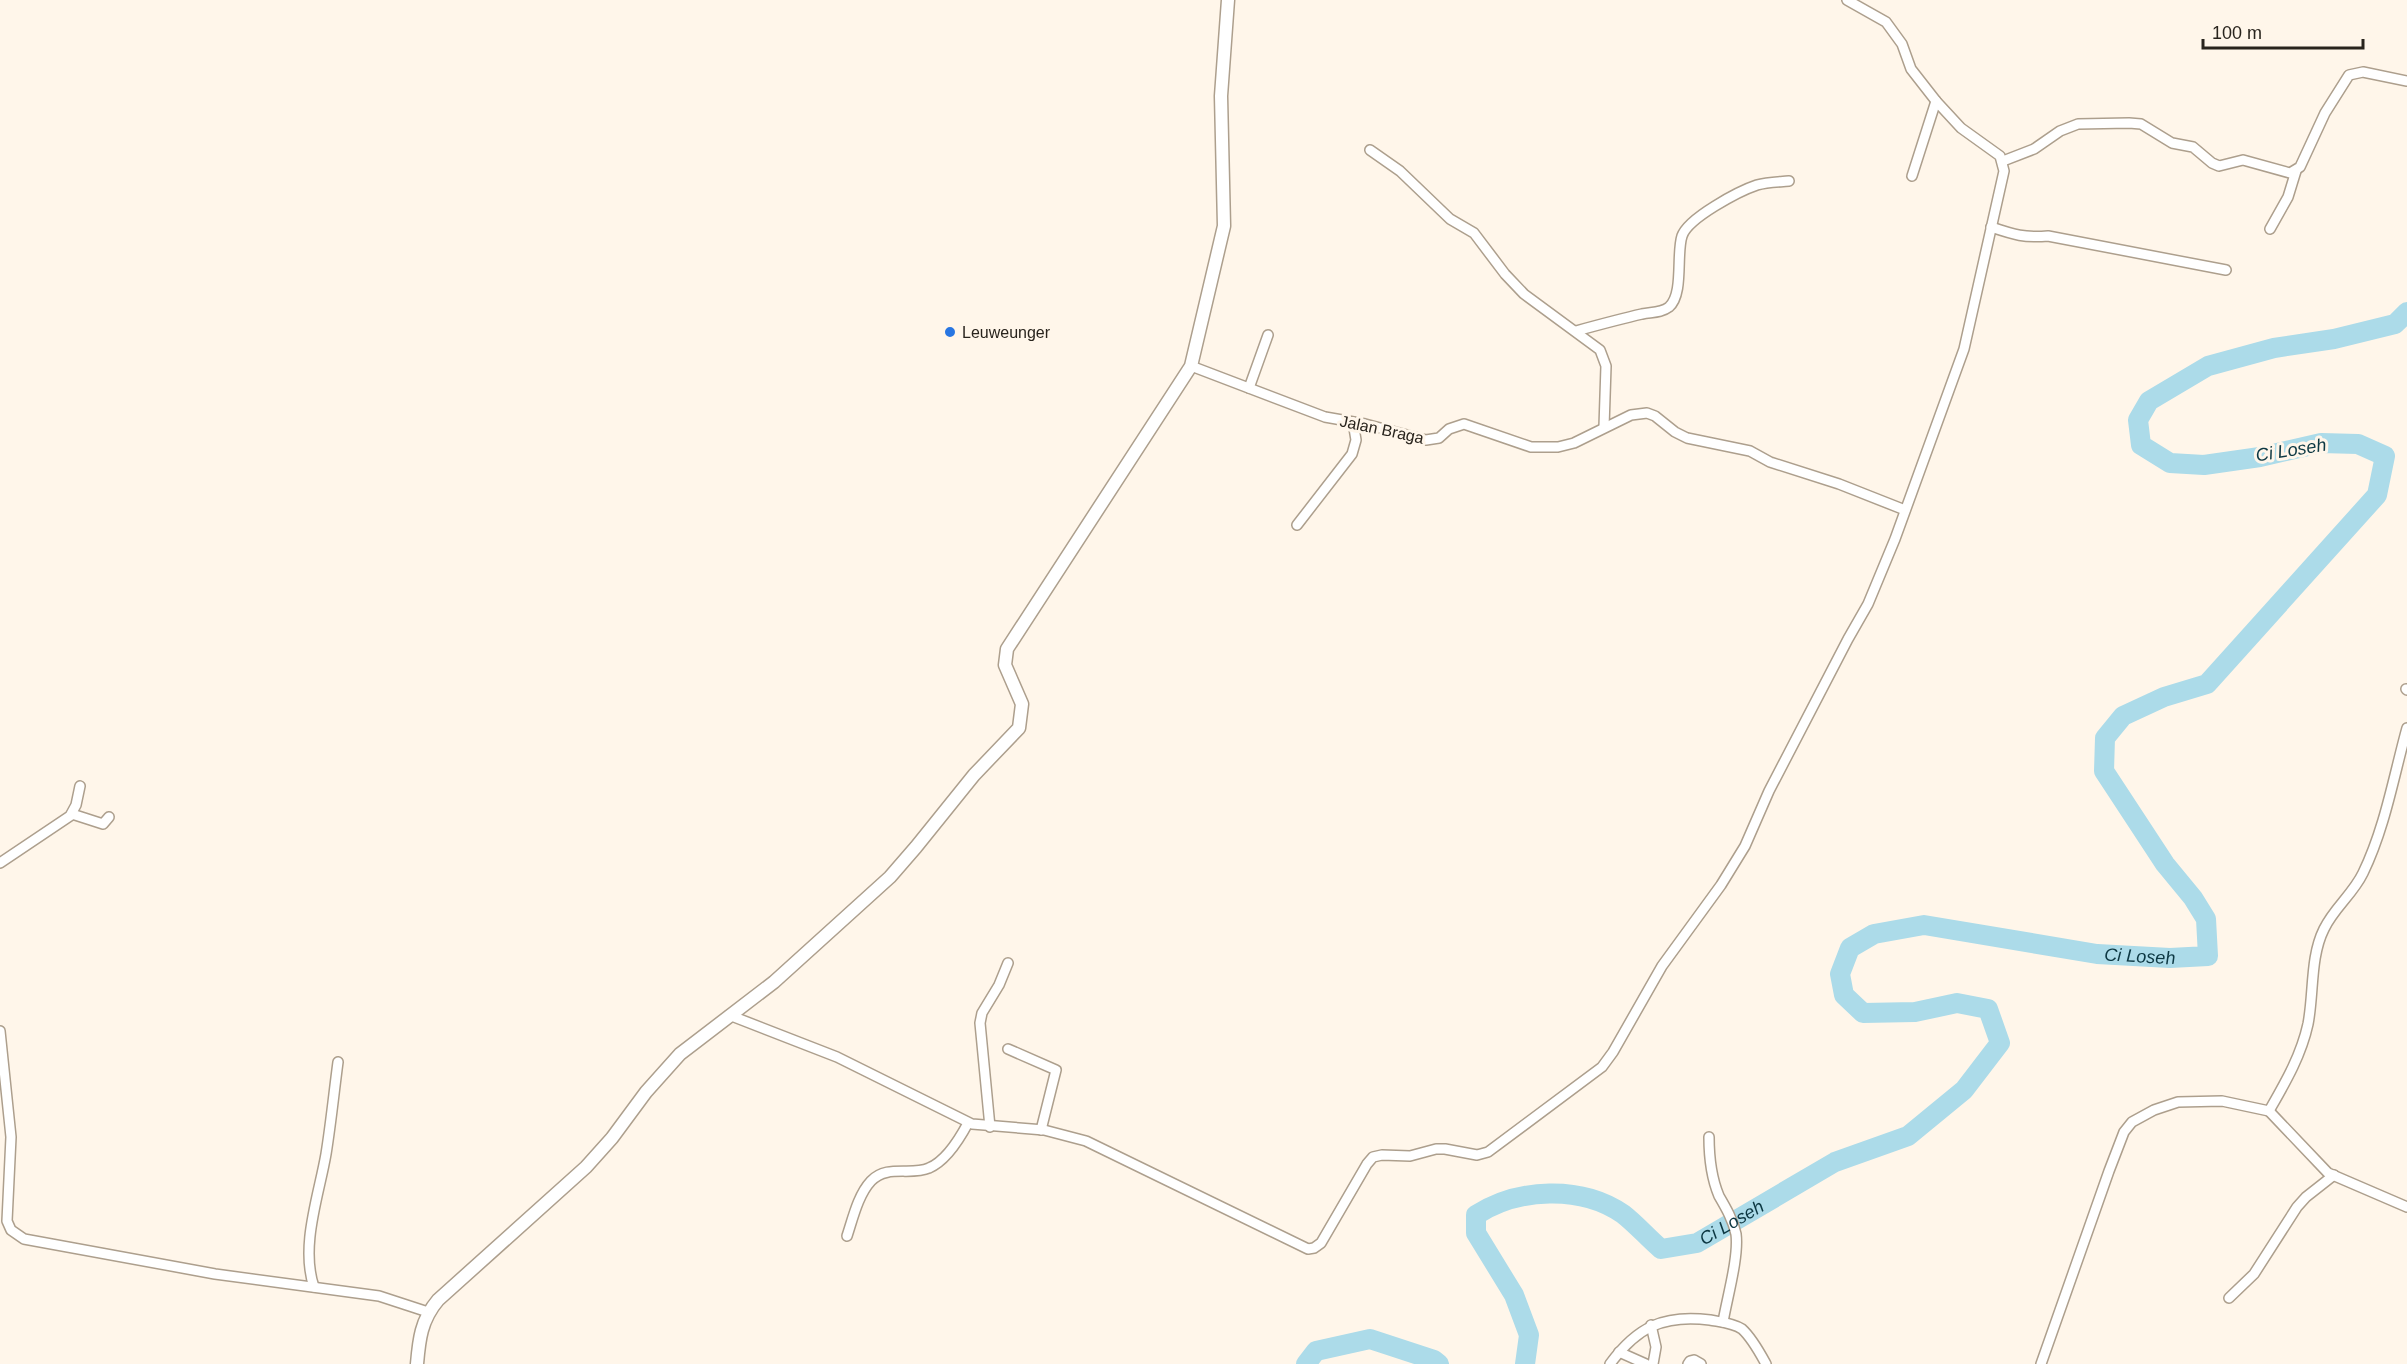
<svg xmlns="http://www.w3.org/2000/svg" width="2407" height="1364" font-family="Arial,sans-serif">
<rect width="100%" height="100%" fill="#fff6ea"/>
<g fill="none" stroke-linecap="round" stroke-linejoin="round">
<g stroke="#acdbe9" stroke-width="20">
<polyline points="1306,1364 1316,1351 1370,1339 1434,1360 1439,1364"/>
<path id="s1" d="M 1525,1364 L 1529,1335 L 1514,1295 L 1476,1233 L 1476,1215 C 1518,1188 1581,1185 1623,1214 C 1636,1224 1648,1238 1661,1249 L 1697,1243 L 1835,1162 L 1908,1136 L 1964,1090 L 2000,1043 L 1988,1009 L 1957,1003 L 1915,1012 L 1863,1013 L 1844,995 L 1840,974 L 1850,948 L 1874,934 L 1924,925 L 2097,954 L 2170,958 L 2208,956 L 2206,919 L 2193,898 L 2165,864 L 2104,771 L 2105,738 L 2123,716 L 2164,697 L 2207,684 L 2377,495 L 2385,456 L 2358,444 L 2321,443 L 2260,457 L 2204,465 L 2170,463 L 2141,445 L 2138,420 L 2149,401 L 2208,366 L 2274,348 L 2334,339 L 2395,324 L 2407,312"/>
</g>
<g stroke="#ad9f8d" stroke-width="12">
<g id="minor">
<polyline points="1370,150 1400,171 1450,219 1474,233 1505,274 1524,294 1600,350 1606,366 1604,427"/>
<polyline points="2003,161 2034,149 2060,131 2078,124 2129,123 2141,124 2172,143 2193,147 2212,163 2219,166 2243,160 2290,173 2300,167 2325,113 2349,75 2363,72 2407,81"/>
<polyline points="1912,176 1936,101"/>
<path d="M 1991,227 C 2015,235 2024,238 2048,236 L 2226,270"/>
<polyline points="2270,229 2288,197 2296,171"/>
<path d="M 1576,331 C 1598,325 1620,319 1642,314 C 1652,312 1661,313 1669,307 C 1684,294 1676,254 1682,236 C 1688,218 1739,191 1757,185 C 1767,182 1779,182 1789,181"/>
<polyline points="1191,366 1325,417 1365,424 1426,440 1439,438 1449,429 1464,424 1531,447 1558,447 1574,443 1631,415 1647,413 1655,416 1675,432 1687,438 1750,451 1770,462 1839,484 1905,510"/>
<polyline points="1249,388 1268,335"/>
<polyline points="1297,525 1352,454 1356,440 1353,422"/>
<polyline points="2406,689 2407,690"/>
<polyline points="72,814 103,824 109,817"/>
<polyline points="0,863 70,816 76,805 80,786"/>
<polyline points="729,1015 837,1057 972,1124 1044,1130 1086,1141 1308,1249 1314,1248 1321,1243 1367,1164 1373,1157 1382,1155 1410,1156 1436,1149 1445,1149 1477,1155 1488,1152 1602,1067 1613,1052 1662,966 1721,885 1745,846 1769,791 1848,639 1868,604 1895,539 1964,349 2004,171 2000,156 1961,128 1936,101 1911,69 1902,44 1886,22 1847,0"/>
<polyline points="0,1031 11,1137 7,1221 11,1230 24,1239 215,1274 379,1296 428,1312"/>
<polyline points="1008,1049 1056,1070 1041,1130"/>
<polyline points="2269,1111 2328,1173 2407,1207"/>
<polyline points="990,1127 980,1023 982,1013 999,985 1008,963"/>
<path d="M 1709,1137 C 1709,1157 1711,1177 1719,1196 C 1726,1208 1733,1220 1736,1234 C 1739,1257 1727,1298 1723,1322"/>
<path d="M 847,1236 C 853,1218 858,1195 871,1181 C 887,1164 911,1176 929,1168 C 946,1161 960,1138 968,1123"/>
<path d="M 314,1287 C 300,1246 319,1195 326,1154 C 331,1123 334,1092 338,1062"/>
<polyline points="2229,1298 2254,1274 2297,1207 2306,1197 2334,1175"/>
<polyline points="1651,1325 1656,1347 1653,1364"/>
<polyline points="1619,1352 1646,1364"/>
<path d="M 1610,1364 C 1637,1327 1664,1314 1710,1320 C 1720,1322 1733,1323 1742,1329 C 1752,1338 1760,1353 1766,1364"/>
<polyline points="1688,1364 1690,1361 1694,1360 1701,1364"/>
<path d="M 2041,1364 L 2109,1171 L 2124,1132 L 2132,1122 L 2154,1110 L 2178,1102 L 2222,1101 L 2269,1111 C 2285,1083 2301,1056 2308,1024 C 2314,993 2310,957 2324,929 C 2334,908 2353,894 2363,873 C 2385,828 2394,775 2407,728"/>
</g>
</g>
<g stroke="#ad9f8d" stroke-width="15">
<path id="tertiary" d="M 417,1364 C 419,1340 421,1320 438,1300 L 586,1167 L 612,1138 L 646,1092 L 680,1054 L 774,982 L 890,877 L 916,847 L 974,775 L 1019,728 L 1022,704 L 1005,665 L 1007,649 L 1191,366 L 1224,226 L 1221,96 L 1228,0"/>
</g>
<use href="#minor" stroke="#fff" stroke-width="9"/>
<use href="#tertiary" stroke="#fff" stroke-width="12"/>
</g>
<circle fill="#2876e2" stroke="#fff6ea" stroke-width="2" cx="950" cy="332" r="6"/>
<g text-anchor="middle" stroke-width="6" stroke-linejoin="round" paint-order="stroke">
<g font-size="16" fill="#29241d" stroke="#fff6ea" text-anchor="start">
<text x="962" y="338">Leuweunger</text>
</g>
<g font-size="16" fill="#29241d" stroke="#fff6ea">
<text transform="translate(1382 429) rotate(12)" y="6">Jalan Braga</text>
</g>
<g font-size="18" font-style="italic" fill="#0d3843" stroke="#fff6ea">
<text transform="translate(2291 450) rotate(-9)" y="6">Ci Loseh</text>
<text dy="6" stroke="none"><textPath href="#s1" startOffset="1310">Ci Loseh</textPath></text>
<text dy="6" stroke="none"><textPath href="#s1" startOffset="446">Ci Loseh</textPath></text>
</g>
</g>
<path d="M2203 39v9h160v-9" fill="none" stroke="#29241d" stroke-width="3"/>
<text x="2212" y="39" font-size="18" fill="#29241d" stroke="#fff6ea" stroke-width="4.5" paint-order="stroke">100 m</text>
</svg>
